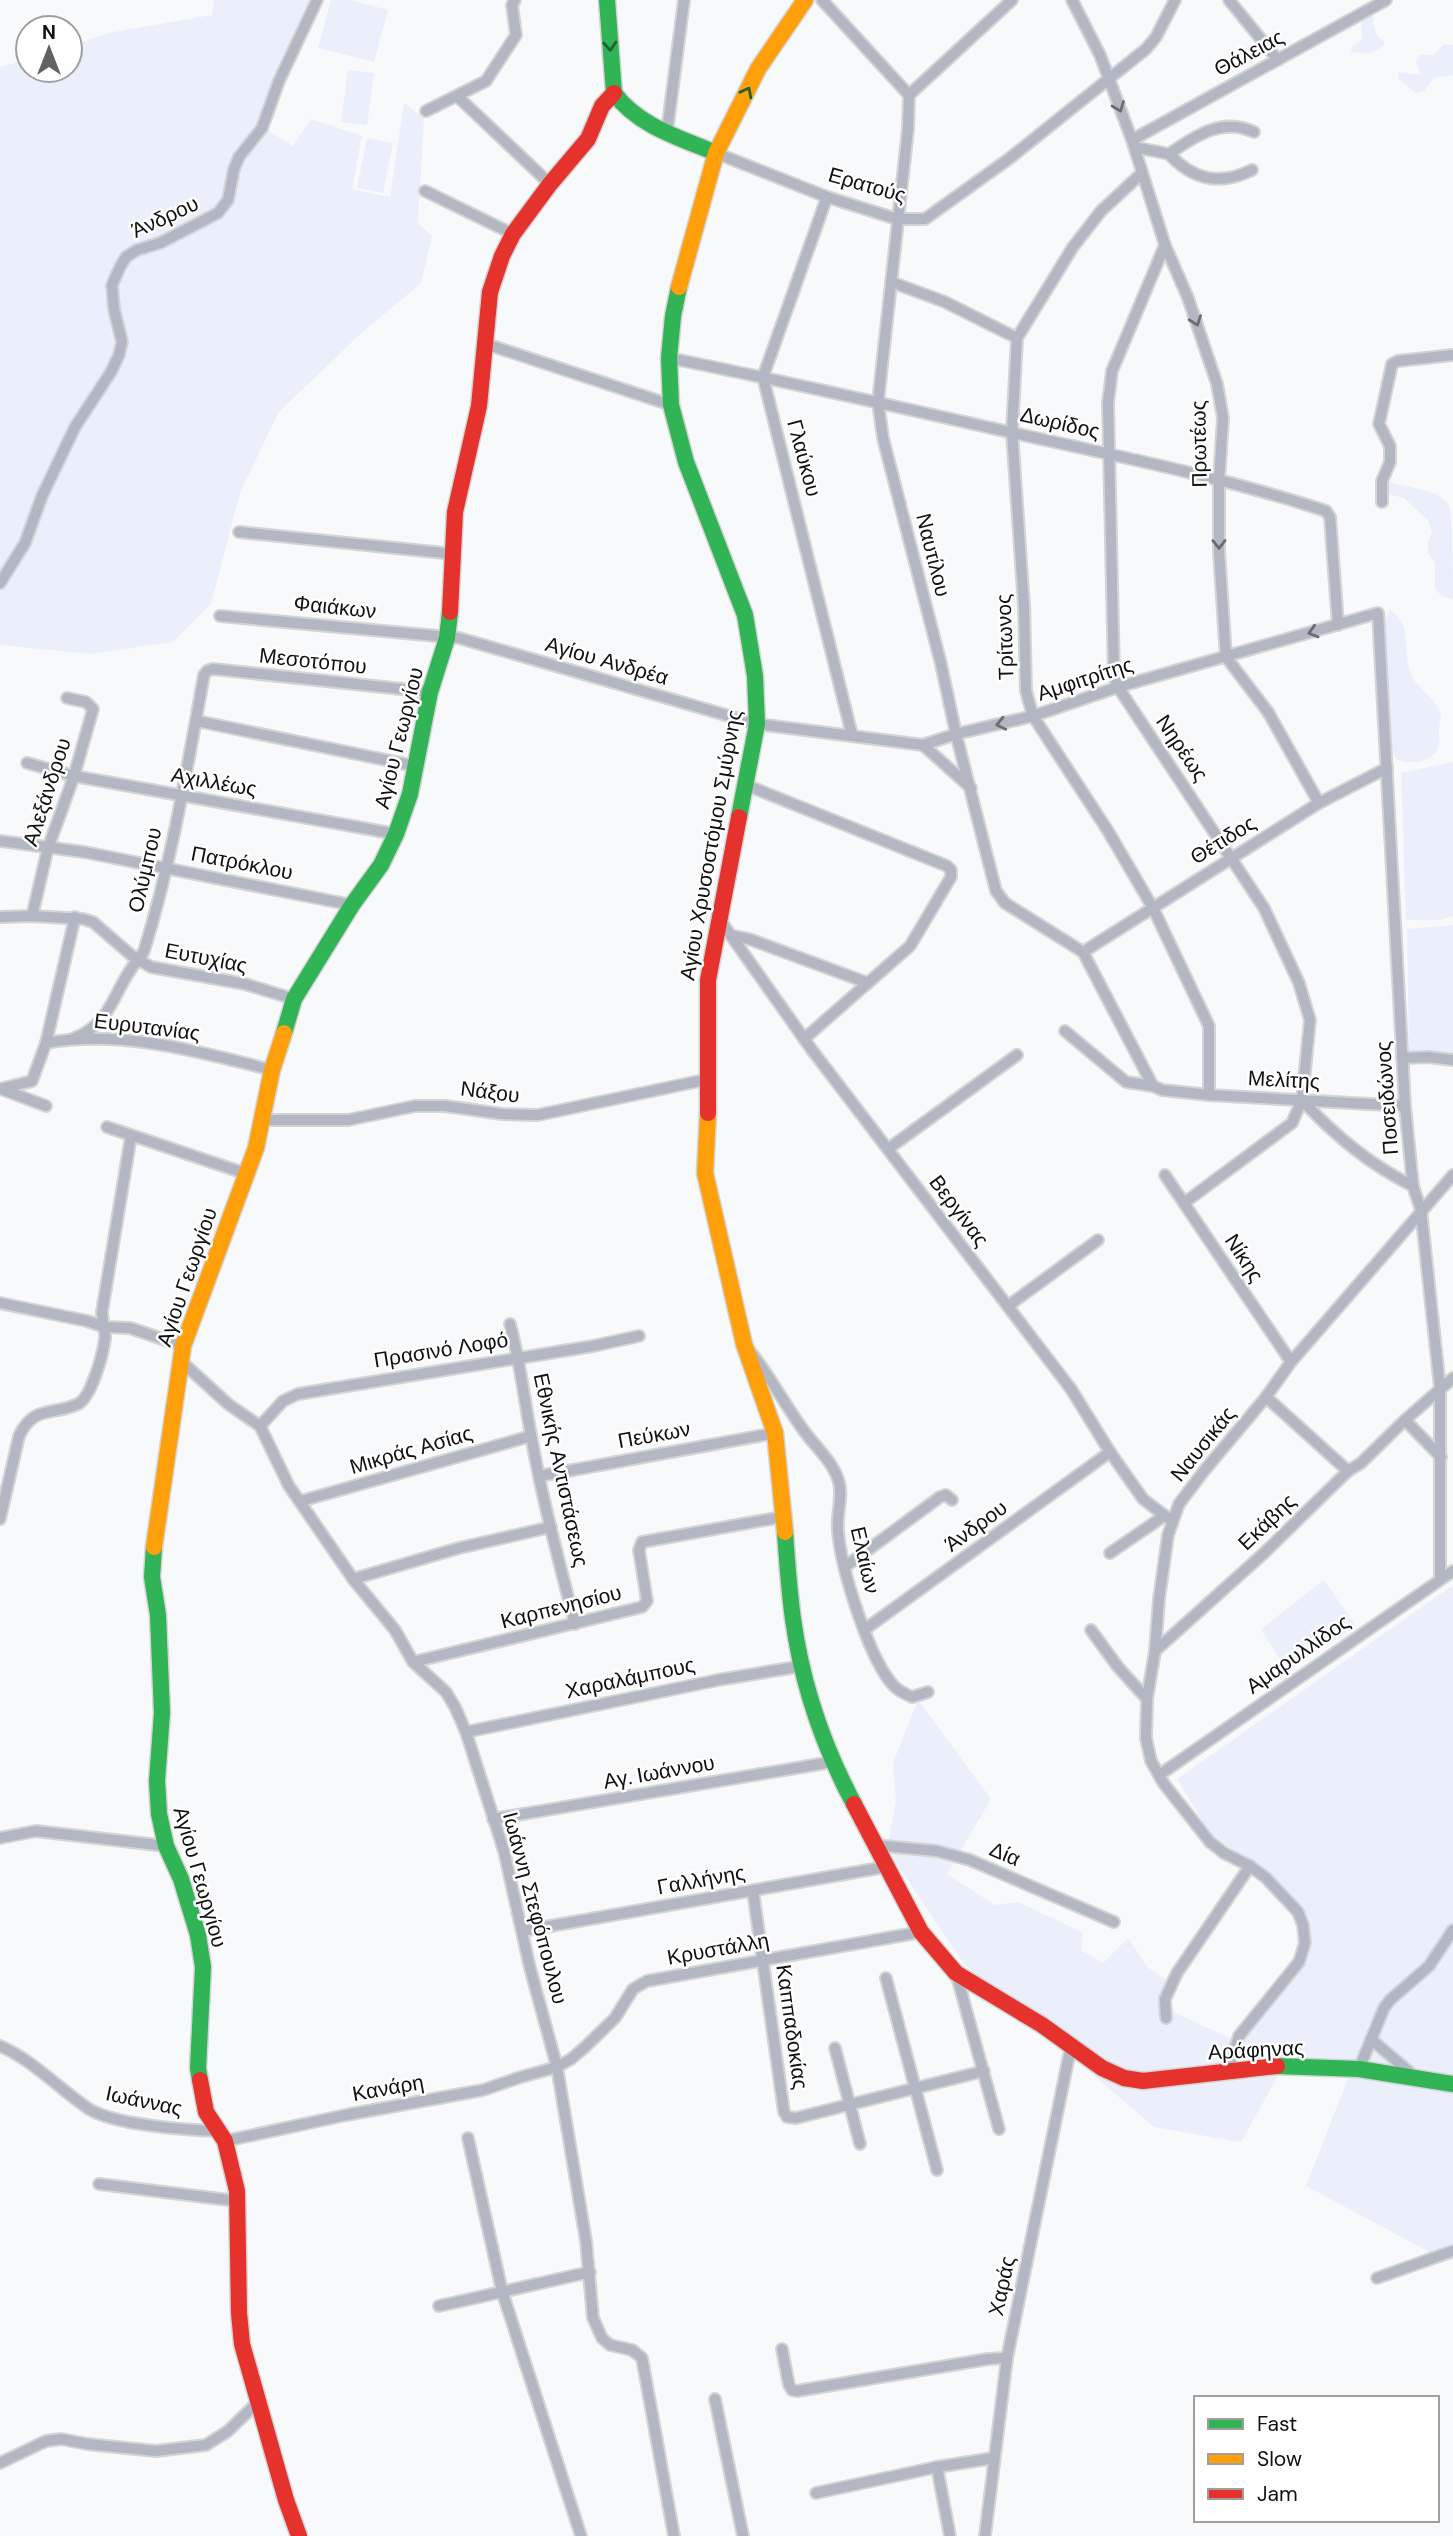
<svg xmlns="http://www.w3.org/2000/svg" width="1453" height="2536" font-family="'DM Sans',sans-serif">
<rect width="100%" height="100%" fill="#f8f9fb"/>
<g fill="#eaeffb">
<polygon points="214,0 320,0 263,128 293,146 311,119 362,136 352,189 390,197 404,103 424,118 418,223 432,236 421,283 357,337 278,413 240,493 211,604 173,642 91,654 0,645 0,67 28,60 28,70 70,70 70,46 108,33 212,15"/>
<polygon points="331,0 350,0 388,10 374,62 318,48"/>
<path d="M 1373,11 C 1374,23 1372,34 1384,41 L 1384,46 L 1368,54 L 1351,52 L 1352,46 L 1362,40 L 1361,23 L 1363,16 Z"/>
<polygon points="1444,44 1453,45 1453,75 1434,78 1424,91 1415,93 1398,78 1399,72 1421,75 1416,63 1420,55 1434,55"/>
<polygon points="348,70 374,73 367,125 341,122"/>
<polygon points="367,138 393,143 383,193 357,188"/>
<path d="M 1389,482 C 1404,487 1425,488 1437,495 C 1441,497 1447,502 1449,506 C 1453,522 1453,580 1453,600 L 1442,596 L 1435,589 L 1435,563 L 1428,553 L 1428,542 L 1432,532 L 1428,520 L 1404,498 L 1387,494 Z"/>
<path d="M 1390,610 C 1415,629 1401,648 1411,674 C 1416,689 1436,698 1440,712 C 1442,718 1440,722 1439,728 C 1438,735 1441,742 1438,749 C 1431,763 1407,765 1395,758 L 1390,741 L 1383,637 L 1383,626 Z"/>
<polygon points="1453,762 1453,915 1441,920 1406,920 1401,773"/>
<polygon points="1453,925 1453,1055 1409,1052 1407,929"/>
<polygon points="1324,1580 1356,1626 1287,1671 1261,1629"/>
<polygon points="1453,1585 1453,2244 1439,2257 1306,2186 1354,2063 1284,2065 1241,2142 1154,2127 964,1964 887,1849 896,1801 893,1763 918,1700 991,1799 947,1874 995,1905 1019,1902 1083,1933 1081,1950 1103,1963 1128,1938 1147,1967 1168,1981 1161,2006 1238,2042 1309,1953 1304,1918 1288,1893 1266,1873 1211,1834 1177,1779"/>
</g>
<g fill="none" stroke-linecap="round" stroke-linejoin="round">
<g stroke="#d4d4d5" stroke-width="14">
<g id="street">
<polyline points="822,0 909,95"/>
<polyline points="1012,0 909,95 908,129 878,402 883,438 941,664 956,734 996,891 1005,903 1083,952 1153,1086 1162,1090 1209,1095 1405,1106"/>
<polyline points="1072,0 1100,55 1132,140 1165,245 1188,298 1217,384 1223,418 1219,480 1219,552 1226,657 1268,712 1319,803"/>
<polyline points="1229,0 1278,60"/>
<polyline points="457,96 550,184"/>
<polyline points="426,111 486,81 516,35 512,5 515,0"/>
<polyline points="667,132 684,0"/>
<polyline points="1132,140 1386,0"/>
<path d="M 1134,147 L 1169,154 C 1195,136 1222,117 1254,132"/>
<polyline points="716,153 827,197 897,219 925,219 1010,158 1146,49 1156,37 1175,0"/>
<path d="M 1169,154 C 1193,180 1220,186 1252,170"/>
<polyline points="1142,173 1101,211 1073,247 1017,338 1012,432 1024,606 1026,691 1033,716 1108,831 1153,908 1209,1026 1209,1095"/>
<polyline points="425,191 513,234"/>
<polyline points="827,197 763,377 852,735"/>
<polyline points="1165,245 1112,371 1108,403 1114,676 1118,687 1264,908 1299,983 1310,1020 1302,1100 1292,1123 1184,1203"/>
<polyline points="891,282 945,302 1017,338"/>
<polyline points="483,343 671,405"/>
<path d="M 669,358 C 789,382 908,409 1027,436 C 1127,458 1229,479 1326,511 L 1330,517 L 1338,625"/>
<polyline points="1382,502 1382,481 1390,462 1390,446 1379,424 1392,364 1398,361 1453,355"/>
<polyline points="239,532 454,554"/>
<polyline points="0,583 25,543 42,496 75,427 111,372 119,355 122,342 114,309 112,285 120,267 126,257 137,250 160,243 218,213 228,200 234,169 239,157 262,128 279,81 317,0"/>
<polyline points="220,616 459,638 757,724 923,745 956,734 1033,716 1118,687 1378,613 1405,1106 1413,1186 1421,1210 1440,1388 1440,1579"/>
<polyline points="197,721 415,766"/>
<polyline points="923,745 971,788"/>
<polyline points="27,763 74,776 396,834"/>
<polyline points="746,785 947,866 951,870 951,877 910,946 804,1039"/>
<polyline points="0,841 84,852 352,905"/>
<polyline points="32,916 48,848 74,776 93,709 86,702 67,698"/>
<polyline points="0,917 32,916 83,919 93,922 131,955 151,967 245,984 294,999"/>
<polyline points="720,920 812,1050 1071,1389 1110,1452 1143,1499 1172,1521"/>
<polyline points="734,936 749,939 868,983"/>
<polyline points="1083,952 1319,803 1387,768"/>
<polyline points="1065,1031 1126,1082 1153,1086"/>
<path d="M 75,1038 C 110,1023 112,997 131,969 C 135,962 140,959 144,951 C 172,861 187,768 204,675 L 207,671 L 213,669 L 430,692"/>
<polyline points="46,1043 75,917"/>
<polyline points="1402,1058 1428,1057 1453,1060"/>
<path d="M 0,1089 L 32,1081 L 46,1043 C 121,1029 200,1052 272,1070"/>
<polyline points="4,1090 46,1106"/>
<path d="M 1302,1100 C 1334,1135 1370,1165 1413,1186"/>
<polyline points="264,1120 348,1120 415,1106 445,1106 502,1114 538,1115 709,1079"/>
<polyline points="107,1127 247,1174"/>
<polyline points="888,1149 1017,1055"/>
<polyline points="1165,1175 1291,1362"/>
<polyline points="0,1303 87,1321 105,1327 130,1328 183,1346"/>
<polyline points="1008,1306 1098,1240"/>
<path d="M 510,1324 C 520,1361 524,1398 531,1435 C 542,1499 559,1561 575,1624"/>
<path d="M 750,1351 C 770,1376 785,1405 804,1431 C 815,1446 832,1461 838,1479 C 844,1495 836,1514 838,1531 C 841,1568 869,1660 894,1686 C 899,1691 905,1694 912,1697 L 928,1692"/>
<polyline points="181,1361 228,1404 260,1426 289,1486 353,1579 395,1630 413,1662 446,1692 455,1707 466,1732 504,1851 530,1968 557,2067 586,2241 593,2318 602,2338 610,2345 632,2350 642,2358 674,2536"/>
<polyline points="1266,1397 1348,1471"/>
<polyline points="1405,1420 1441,1457"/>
<polyline points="260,1426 283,1401 298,1394 593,1346 639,1336"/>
<polyline points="540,1476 775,1433"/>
<polyline points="301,1501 531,1436"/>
<path d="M 0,1519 L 19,1436 C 34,1405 51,1416 78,1404 C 91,1398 103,1354 105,1339 C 106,1329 102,1322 102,1312 L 131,1136"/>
<polyline points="1110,1553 1164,1516"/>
<polyline points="846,1566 940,1497 946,1495 952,1500"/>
<polyline points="353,1579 459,1548 551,1527"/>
<polyline points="864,1630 1110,1452"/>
<polyline points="1091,1630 1118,1667 1147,1699"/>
<polyline points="1155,1651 1263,1554 1348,1471 1361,1463 1405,1420 1453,1378"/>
<polyline points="413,1662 642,1607 647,1601 639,1550 642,1542 782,1517"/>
<polyline points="466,1732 718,1680 802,1666"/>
<polyline points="1165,1771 1453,1571"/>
<polyline points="493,1819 832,1762"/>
<polyline points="0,1838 36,1831 166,1846"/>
<polyline points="874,1845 937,1851 970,1860 1114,1922"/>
<polyline points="753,1891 784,2112 787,2117 796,2118 984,2071"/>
<polyline points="522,1931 885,1867"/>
<polyline points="956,1973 999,2129"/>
<polyline points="886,1978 937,2170"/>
<polyline points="1166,2018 1165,1999 1177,1973 1250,1866"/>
<polyline points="1371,2039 1414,2076"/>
<path d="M 0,2046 C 33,2060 59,2089 89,2109 C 115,2125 186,2130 218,2131"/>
<polyline points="835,2048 860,2144"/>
<polyline points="1359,2069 1384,2008 1390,2000 1429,1966 1453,1930"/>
<polyline points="1228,2070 1239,2036 1299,1962 1305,1943 1303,1925 1298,1912 1266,1878 1250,1866 1224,1853 1210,1842 1164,1784 1151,1761 1146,1738 1147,1699 1155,1651 1159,1599 1168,1535 1179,1504 1204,1471 1266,1397 1291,1362 1453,1175"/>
<polyline points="468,2138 502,2291 581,2536"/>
<polyline points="225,2141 346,2115 483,2090 521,2077 557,2067 571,2059 584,2048 615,2018 633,1989 647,1981 921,1932"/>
<polyline points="99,2184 237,2201"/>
<polyline points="1377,2278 1453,2251"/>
<polyline points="439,2306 590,2272"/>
<polyline points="782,2349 789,2385 792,2390 797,2391 988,2359 1007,2358"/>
<polyline points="715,2399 743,2536"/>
<polyline points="0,2463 46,2441 61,2439 87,2444 156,2451 206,2445 228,2431 259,2401"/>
<polyline points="816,2493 937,2467"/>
<polyline points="950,2536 937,2467 994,2458"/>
<polyline points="985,2536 1007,2358 1071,2046"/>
</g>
</g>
<g stroke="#d4d4d5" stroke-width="19">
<g id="fast">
<path d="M 607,0 L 614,93 C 638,126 680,138 716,153"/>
<polyline points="679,287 673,316 669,358 671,405 686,462 745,615 755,676 757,724 739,817"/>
<polyline points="284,1033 294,999 352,905 381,865 396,834 410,794 430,692 447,638 450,612"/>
<path d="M 785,1532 C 787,1561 789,1590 793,1619 C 802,1684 823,1746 854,1804"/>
<polyline points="154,1547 152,1577 158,1615 162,1713 157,1781 159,1814 166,1846 181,1879 198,1935 203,1967 198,2068 200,2080"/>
<polyline points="1277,2066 1359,2069 1453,2084"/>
</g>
</g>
<g stroke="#d4d4d5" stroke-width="19">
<g id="slow">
<polyline points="679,287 716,153 758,69 805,0"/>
<polyline points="708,1113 705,1173 744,1344 775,1433 785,1532"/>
<polyline points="154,1547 183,1346 256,1148 272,1070 284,1033"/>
</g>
</g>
<g stroke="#d4d4d5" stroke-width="19">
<g id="jam">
<polyline points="450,612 455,512 479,406 490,292 502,256 513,234 550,184 588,139 602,106 614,93"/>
<polyline points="708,1113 708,980 739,817"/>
<polyline points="854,1804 921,1932 956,1973 1042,2025 1102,2068 1124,2078 1143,2081 1277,2066"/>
<polyline points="200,2080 206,2112 225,2141 237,2191 239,2313 242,2344 286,2500 299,2536"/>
</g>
</g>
<use href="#street" stroke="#b2b7c3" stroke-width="10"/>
<use href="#fast" stroke="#30b455" stroke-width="16"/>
<use href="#slow" stroke="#ff9f0a" stroke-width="16"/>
<use href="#jam" stroke="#e5322d" stroke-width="16"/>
</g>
<defs><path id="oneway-chevron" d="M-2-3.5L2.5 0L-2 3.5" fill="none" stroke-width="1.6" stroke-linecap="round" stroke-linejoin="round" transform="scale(1.75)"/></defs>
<g stroke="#206233">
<use href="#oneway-chevron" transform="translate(610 46) rotate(86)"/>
<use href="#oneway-chevron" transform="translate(747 92) rotate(-63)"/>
</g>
<g stroke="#696c73">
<use href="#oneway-chevron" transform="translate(1119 107) rotate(69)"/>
<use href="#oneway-chevron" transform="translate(1196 321) rotate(70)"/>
<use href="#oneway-chevron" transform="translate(1219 544) rotate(89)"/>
<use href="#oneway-chevron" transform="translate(1313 632) rotate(164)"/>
<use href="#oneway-chevron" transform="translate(1001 724) rotate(167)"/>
</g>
<g text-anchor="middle" stroke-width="5" stroke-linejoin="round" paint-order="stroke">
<g font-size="21" fill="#101011" stroke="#fff">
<text transform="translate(1249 53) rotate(-28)" y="7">Θάλειας</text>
<text transform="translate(867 185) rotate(16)" y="7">Ερατούς</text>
<text transform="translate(165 217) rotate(-25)" y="7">Άνδρου</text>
<text transform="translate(1060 423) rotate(13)" y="7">Δωρίδος</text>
<text transform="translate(1199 444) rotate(-91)" y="7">Πρωτέως</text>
<text transform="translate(804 458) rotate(75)" y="7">Γλαύκου</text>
<text transform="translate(933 555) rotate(76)" y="7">Ναυτίλου</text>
<text transform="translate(335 607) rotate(6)" y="7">Φαιάκων</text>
<text transform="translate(1005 637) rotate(-92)" y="7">Τρίτωνος</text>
<text transform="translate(313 661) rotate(6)" y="7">Μεσοτόπου</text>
<text transform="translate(607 661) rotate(16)" y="7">Αγίου Ανδρέα</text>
<text transform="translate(1085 679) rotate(-18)" y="7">Αμφιτρίτης</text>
<text transform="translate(399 738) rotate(-76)" y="7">Αγίου Γεωργίου</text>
<text transform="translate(1182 748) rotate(56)" y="7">Νηρέως</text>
<text transform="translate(214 782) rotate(10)" y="7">Αχιλλέως</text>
<text transform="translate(47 792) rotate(-72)" y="7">Αλεξάνδρου</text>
<text transform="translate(1223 840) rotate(-32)" y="7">Θέτιδος</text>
<text transform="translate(711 845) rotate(-80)" y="7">Αγίου Χρυσοστόμου Σμύρνης</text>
<text transform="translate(242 863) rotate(11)" y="7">Πατρόκλου</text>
<text transform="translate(145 870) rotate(-77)" y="7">Ολύμπου</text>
<text transform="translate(206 958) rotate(11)" y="7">Ευτυχίας</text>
<text transform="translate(147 1027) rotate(7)" y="7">Ευρυτανίας</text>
<text transform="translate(1284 1080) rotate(3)" y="7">Μελίτης</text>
<text transform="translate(490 1092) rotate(7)" y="7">Νάξου</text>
<text transform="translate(1387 1098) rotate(-94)" y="7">Ποσειδώνος</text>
<text transform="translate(959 1211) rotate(53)" y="7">Βεργίνας</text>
<text transform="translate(1244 1258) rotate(57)" y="7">Νίκης</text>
<text transform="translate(187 1277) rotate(-71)" y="7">Αγίου Γεωργίου</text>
<text transform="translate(441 1350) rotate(-9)" y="7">Πρασινό Λοφό</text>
<text transform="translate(654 1435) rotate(-10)" y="7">Πεύκων</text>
<text transform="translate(1203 1444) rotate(-51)" y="7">Ναυσικάς</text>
<text transform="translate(411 1450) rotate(-16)" y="7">Μικράς Ασίας</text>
<text transform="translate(561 1470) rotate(78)" y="7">Εθνικής Αντιστάσεως</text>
<text transform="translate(1267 1522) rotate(-44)" y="7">Εκάβης</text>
<text transform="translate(976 1526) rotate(-36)" y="7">Άνδρου</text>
<text transform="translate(865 1560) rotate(77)" y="7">Ελαίων</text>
<text transform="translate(561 1607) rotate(-14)" y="7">Καρπενησίου</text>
<text transform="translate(1298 1654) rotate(-35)" y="7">Αμαρυλλίδος</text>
<text transform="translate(630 1678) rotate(-12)" y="7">Χαραλάμπους</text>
<text transform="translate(659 1772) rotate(-10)" y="7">Αγ. Ιωάννου</text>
<text transform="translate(1005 1854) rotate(23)" y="7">Δία</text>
<text transform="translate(200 1877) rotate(74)" y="7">Αγίου Γεωργίου</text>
<text transform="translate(701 1880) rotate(-10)" y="7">Γαλλήνης</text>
<text transform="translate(535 1908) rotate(75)" y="7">Ιωάννη Στεφόπουλου</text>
<text transform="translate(718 1949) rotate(-10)" y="7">Κρυστάλλη</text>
<text transform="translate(792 2027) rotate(82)" y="7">Καππαδοκίας</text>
<text transform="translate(1256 2050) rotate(-3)" y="7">Αράφηνας</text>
<text transform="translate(388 2088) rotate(-10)" y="7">Κανάρη</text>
<text transform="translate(144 2101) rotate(12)" y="7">Ιωάννας</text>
<text transform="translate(1002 2286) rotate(-78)" y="7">Χαράς</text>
</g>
</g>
<rect x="1194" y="2396" width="245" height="126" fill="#ffffff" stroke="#9f9fa0" stroke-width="2"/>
<rect x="1208" y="2419" width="35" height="10" fill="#30b455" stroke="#9f9fa0" stroke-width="2"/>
<text x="1257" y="2431" font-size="21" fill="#101011">Fast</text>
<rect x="1208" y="2454" width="35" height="10" fill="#ff9f0a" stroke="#9f9fa0" stroke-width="2"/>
<text x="1257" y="2466" font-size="21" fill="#101011">Slow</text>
<rect x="1208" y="2489" width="35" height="10" fill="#e5322d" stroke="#9f9fa0" stroke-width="2"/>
<text x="1257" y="2501" font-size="21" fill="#101011">Jam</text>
<g transform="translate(49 49)"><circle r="33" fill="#ffffff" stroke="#9f9fa0" stroke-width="2"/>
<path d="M0-5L12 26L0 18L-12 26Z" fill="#616263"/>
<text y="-10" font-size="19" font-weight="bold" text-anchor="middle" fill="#101011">N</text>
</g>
</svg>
